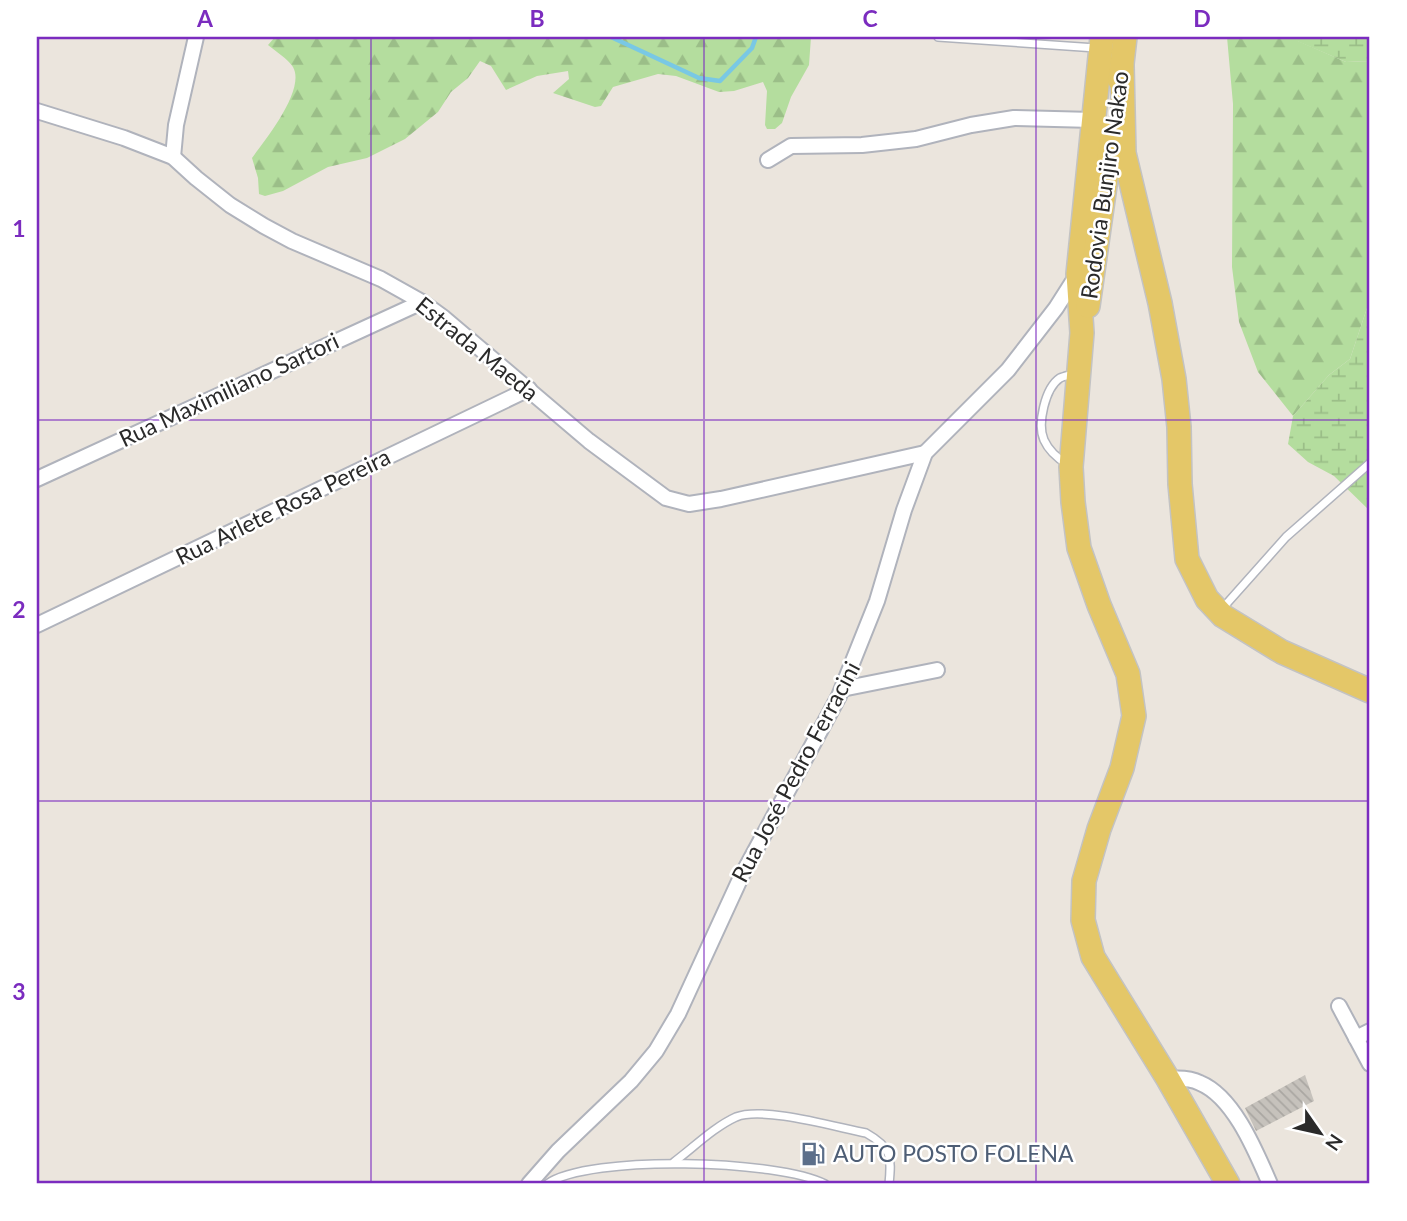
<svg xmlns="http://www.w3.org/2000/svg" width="1407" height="1221" font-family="Lato,sans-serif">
<defs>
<pattern id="forest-firs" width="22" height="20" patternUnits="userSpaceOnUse" patternTransform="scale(1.75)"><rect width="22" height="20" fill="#b4dd9e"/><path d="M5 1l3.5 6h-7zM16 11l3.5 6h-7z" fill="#9bbe88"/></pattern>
<pattern id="wetland-marsh" width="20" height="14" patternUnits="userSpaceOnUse" patternTransform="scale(1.75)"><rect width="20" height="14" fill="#b4dd9e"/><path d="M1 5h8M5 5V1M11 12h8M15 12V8" fill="none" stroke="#9bbe88"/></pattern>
<pattern id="building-back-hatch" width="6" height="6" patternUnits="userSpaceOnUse" patternTransform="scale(1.75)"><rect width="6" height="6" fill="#c6c2bc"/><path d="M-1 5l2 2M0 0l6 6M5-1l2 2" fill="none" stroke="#aaa7a2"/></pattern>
</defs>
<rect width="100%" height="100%" fill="#ebe5dd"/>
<g fill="url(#forest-firs)">
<path d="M 275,37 L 811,37 L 809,65 L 791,97 L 782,123 L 775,129 L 767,129 L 765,125 L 767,91 L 763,82 L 734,91 L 719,92 L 676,76 L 658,74 L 613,87 L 601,106 L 595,107 L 553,93 L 569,79 L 568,71 L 537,76 L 506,90 L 491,66 L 480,61 L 468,78 L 451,92 L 438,112 L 405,139 L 367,158 L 328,167 L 283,191 L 265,196 L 259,194 L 258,178 L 252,158 C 265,140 306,90 293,67 C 288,59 275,51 268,45 Z"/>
<polygon points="1227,37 1295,37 1298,41 1346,62 1370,61 1370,299 1350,359 1329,375 1293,416 1258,372 1239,322 1232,267 1233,104"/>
</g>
<g fill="url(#wetland-marsh)">
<polygon points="1295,37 1370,37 1370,61 1346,62 1297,41"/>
<polygon points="1370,299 1370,511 1334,476 1308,462 1288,444 1293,416 1329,375 1350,359"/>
</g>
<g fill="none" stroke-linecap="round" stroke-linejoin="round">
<polyline stroke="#79c8e4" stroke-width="4.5" points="611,37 699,78 720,81 752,48 756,37"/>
</g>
<polygon fill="url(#building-back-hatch)" points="1305,1075 1314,1101 1256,1131 1245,1108"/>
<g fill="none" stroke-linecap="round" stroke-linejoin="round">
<g stroke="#b0b3bc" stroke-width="10">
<g id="service">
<polyline points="938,37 1096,48"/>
<path d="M 1067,464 C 1057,458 1049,451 1044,440 C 1037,424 1045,388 1060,378 C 1064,376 1071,375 1076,373"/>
<polyline points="1221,610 1286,537 1370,463"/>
<path d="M 674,1162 C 694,1147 714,1127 736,1117 C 763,1106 835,1127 866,1133 C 891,1147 892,1156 889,1184"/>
<path d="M 547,1184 C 589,1154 780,1160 825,1184"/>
</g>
</g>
<g stroke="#b0b3bc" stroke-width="18">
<g id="minor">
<polyline points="37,111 124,138 173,157 196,178 230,205 264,226 292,241 381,279 422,302 444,318 589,441 666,498 689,504 721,499 925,453"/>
<polyline points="173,157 176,125 196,37"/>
<polyline points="768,160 791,146 862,145 916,139 971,125 1014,118 1093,120"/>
<polyline points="37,479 422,302"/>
<polyline points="37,625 529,389"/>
<polyline points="842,689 937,670"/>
<polyline points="1339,1006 1370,1064"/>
<polyline points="1356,1038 1370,1031"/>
<path d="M 1168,1079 C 1179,1078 1190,1078 1200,1083 C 1234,1097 1256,1152 1270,1184"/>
<polyline points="529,1184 558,1151 631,1081 656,1051 678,1014 741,877 839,696 877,601 904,510 925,453 1008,370 1056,308 1077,275"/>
</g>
</g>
<g stroke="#c3c3c3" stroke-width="26">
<g id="primary">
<polyline points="1102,37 1078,274 1082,333 1071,467 1073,502 1079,548 1099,605 1128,674 1134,716 1122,768 1099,829 1084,881 1083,920 1093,957 1168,1079 1228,1184"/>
<polyline points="1122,66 1124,153 1160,303 1174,379 1179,427 1180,484 1187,559 1207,599 1223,616 1282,652 1370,691"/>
<polyline points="1120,81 1125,37"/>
<polyline points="1088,306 1113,129"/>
</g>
</g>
<use href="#service" stroke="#fff" stroke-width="7"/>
<use href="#minor" stroke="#fff" stroke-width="14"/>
<use href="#primary" stroke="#e4c768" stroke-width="23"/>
</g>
<path fill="none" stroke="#7b2cbf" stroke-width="2" stroke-opacity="0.55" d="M 371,37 L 371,1184M 704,37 L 704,1184M 1036,37 L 1036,1184M 37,420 L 1370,420M 37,801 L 1370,801"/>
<defs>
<g id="fuel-bare" transform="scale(1.89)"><path d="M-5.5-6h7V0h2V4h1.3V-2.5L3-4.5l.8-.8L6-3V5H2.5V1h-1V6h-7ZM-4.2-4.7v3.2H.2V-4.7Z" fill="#5c6f8a" stroke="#fff" stroke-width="2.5" paint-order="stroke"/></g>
</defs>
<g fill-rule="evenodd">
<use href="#fuel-bare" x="813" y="1154"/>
</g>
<g text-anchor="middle" stroke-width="5" stroke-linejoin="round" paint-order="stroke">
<g font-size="23" fill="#2a2a2a" stroke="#fff">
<text transform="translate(1105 185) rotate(-82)" y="8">Rodovia Bunjiro Nakao</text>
<text transform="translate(477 349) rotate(39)" y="8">Estrada Maeda</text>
<text transform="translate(229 390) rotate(-25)" y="8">Rua Maximiliano Sartori</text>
<text transform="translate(283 507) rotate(-26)" y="8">Rua Arlete Rosa Pereira</text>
<text transform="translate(796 772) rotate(-62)" y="8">Rua José Pedro Ferracini</text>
</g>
<g font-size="23" fill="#4e5e75" stroke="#fff" text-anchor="start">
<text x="833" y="1162">AUTO POSTO FOLENA</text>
</g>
</g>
<rect width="1407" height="1221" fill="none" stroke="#ffffff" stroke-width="77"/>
<g transform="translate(1320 1133) rotate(124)" stroke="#ffffff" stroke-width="5" paint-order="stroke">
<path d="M0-5L12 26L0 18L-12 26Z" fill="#2a2a2a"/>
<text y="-10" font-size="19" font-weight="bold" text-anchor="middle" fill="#2a2a2a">N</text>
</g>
<rect x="38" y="38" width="1330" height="1144" fill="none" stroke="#7b2cbf" stroke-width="2.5"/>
<g font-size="23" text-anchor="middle" font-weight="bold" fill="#7b2cbf">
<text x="205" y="27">A</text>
<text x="537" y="27">B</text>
<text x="870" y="27">C</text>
<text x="1202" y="27">D</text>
<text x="19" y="237">1</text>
<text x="19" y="618">2</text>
<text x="19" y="1000">3</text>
</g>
</svg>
